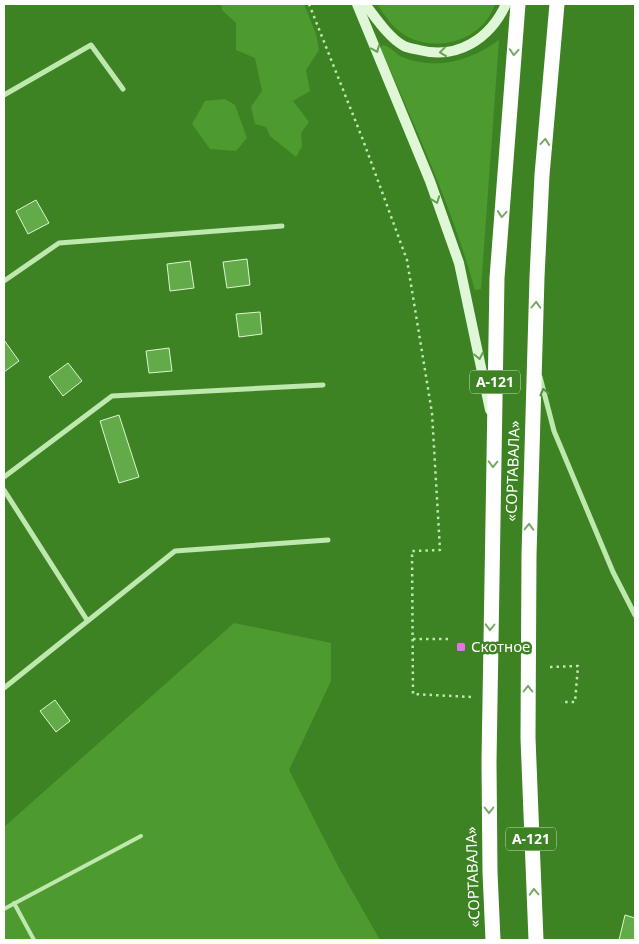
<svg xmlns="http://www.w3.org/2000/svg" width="639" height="944" font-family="'Noto Sans',sans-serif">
<rect width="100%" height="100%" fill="#3d8324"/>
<g fill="#4d9b2f">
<polygon points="221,4 304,4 316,34 319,50 306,70 310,91 293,101 309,122 301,133 302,146 296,157 270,136 266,127 255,124 251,107 262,91 255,58 236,50 236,23 222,10"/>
<path d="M 377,4 L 495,4 C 484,39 440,53 408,37 C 394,30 385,16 377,4 Z"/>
<path d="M 499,40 L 481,289 L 475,290 C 452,207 416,129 381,49 L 382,45 C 391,46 394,53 402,57 C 437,71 470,61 499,40 Z"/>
<polygon points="225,99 235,105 247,138 236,151 210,149 192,124 205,101"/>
<polygon points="234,623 331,643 331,681 289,770 339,868 380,940 4,940 4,827"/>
</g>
<g fill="#63aa49" stroke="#dbf6d1">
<polygon points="36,200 49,223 28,234 16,211"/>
<polygon points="247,259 250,285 227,288 223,262"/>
<polygon points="190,261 194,288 170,291 167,264"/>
<polygon points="260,312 262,334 239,337 236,314"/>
<polygon points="4,340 19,361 4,372"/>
<polygon points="169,348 172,371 149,373 146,351"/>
<polygon points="68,363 82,381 63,396 49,377"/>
<polygon points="119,415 139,477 119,483 100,421"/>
<polygon points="55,700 70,721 56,732 40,711"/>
<polygon points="625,915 635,918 635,940 619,940"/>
</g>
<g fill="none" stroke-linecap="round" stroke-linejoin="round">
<g stroke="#bee8ad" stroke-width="2.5" stroke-dasharray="2.5 4" stroke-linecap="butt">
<polyline points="309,4 363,140 407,260 432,413 440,550 412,551 413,694 471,697"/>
<polyline points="413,639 451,639"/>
<polyline points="550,667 578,666 575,702 561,702"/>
</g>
<g stroke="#bee8ad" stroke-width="4">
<polyline points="14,903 34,940"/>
<polyline points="4,909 141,836"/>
</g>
<g stroke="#bee8ad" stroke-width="5">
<polyline points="4,95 91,45 123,89"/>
<polyline points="4,281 59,243 282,226"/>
<polyline points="540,377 554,431 613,572 635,615"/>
<polyline points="4,477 112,396 323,385"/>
<polyline points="4,490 87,620"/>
<polyline points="4,688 175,551 328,540"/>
</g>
<g stroke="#dff7d7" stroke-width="10">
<polyline points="357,4 430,181 459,263 490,410"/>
<path d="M 365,4 C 375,17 389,38 404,46 C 408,48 415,49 419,50 C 457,60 490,39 506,4"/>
</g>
<g stroke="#fff" stroke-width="15">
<polyline points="493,940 490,872 489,762 497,278 518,4"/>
<polyline points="536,940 528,738 529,555 537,277 542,175 557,4"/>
</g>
</g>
<defs><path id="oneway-chevron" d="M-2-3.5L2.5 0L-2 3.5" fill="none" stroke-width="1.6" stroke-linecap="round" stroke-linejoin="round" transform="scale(1.25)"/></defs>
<g stroke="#66a051">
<use href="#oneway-chevron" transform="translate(376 49) rotate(68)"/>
<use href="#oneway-chevron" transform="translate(443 52) rotate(173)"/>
<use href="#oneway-chevron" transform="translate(436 200) rotate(70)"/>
<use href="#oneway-chevron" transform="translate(479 356) rotate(79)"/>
</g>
<g stroke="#77a866">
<use href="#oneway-chevron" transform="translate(514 52) rotate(94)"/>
<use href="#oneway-chevron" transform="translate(545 142) rotate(-85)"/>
<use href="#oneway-chevron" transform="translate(502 214) rotate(95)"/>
<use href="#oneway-chevron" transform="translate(536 305) rotate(-88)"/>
<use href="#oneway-chevron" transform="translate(493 464) rotate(91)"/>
<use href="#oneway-chevron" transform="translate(529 527) rotate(-88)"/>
<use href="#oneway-chevron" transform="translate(490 627) rotate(91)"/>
<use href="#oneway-chevron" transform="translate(528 689) rotate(-90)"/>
<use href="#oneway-chevron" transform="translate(489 810) rotate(90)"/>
<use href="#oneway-chevron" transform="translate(534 892) rotate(-92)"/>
</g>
<use stroke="#509239" href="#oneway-chevron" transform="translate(544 392) rotate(-104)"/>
<rect fill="#e371f2" stroke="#3d8324" stroke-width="2" x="456" y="642" width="10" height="10" rx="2.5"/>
<g text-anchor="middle" stroke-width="5" stroke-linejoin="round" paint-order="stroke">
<g fill="#3d8324" stroke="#c5dabd" stroke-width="1">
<rect x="470" y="370.5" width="50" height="23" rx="4"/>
<rect x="506" y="827.5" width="50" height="23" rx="4"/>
</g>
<g font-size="14" font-weight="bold" fill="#fff">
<text x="495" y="387">А-121</text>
<text x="531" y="844">А-121</text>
</g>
<g font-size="15" fill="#fff" stroke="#3d8324">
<text transform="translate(513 471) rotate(-88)" y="5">«СОРТАВАЛА»</text>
<text transform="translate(473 877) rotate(-92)" y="5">«СОРТАВАЛА»</text>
</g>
<g font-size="15" fill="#fff" stroke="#3d8324" text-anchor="start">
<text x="471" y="652">Скотное</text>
</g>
</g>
<rect width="639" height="944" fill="none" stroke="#ffffff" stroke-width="10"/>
</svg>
